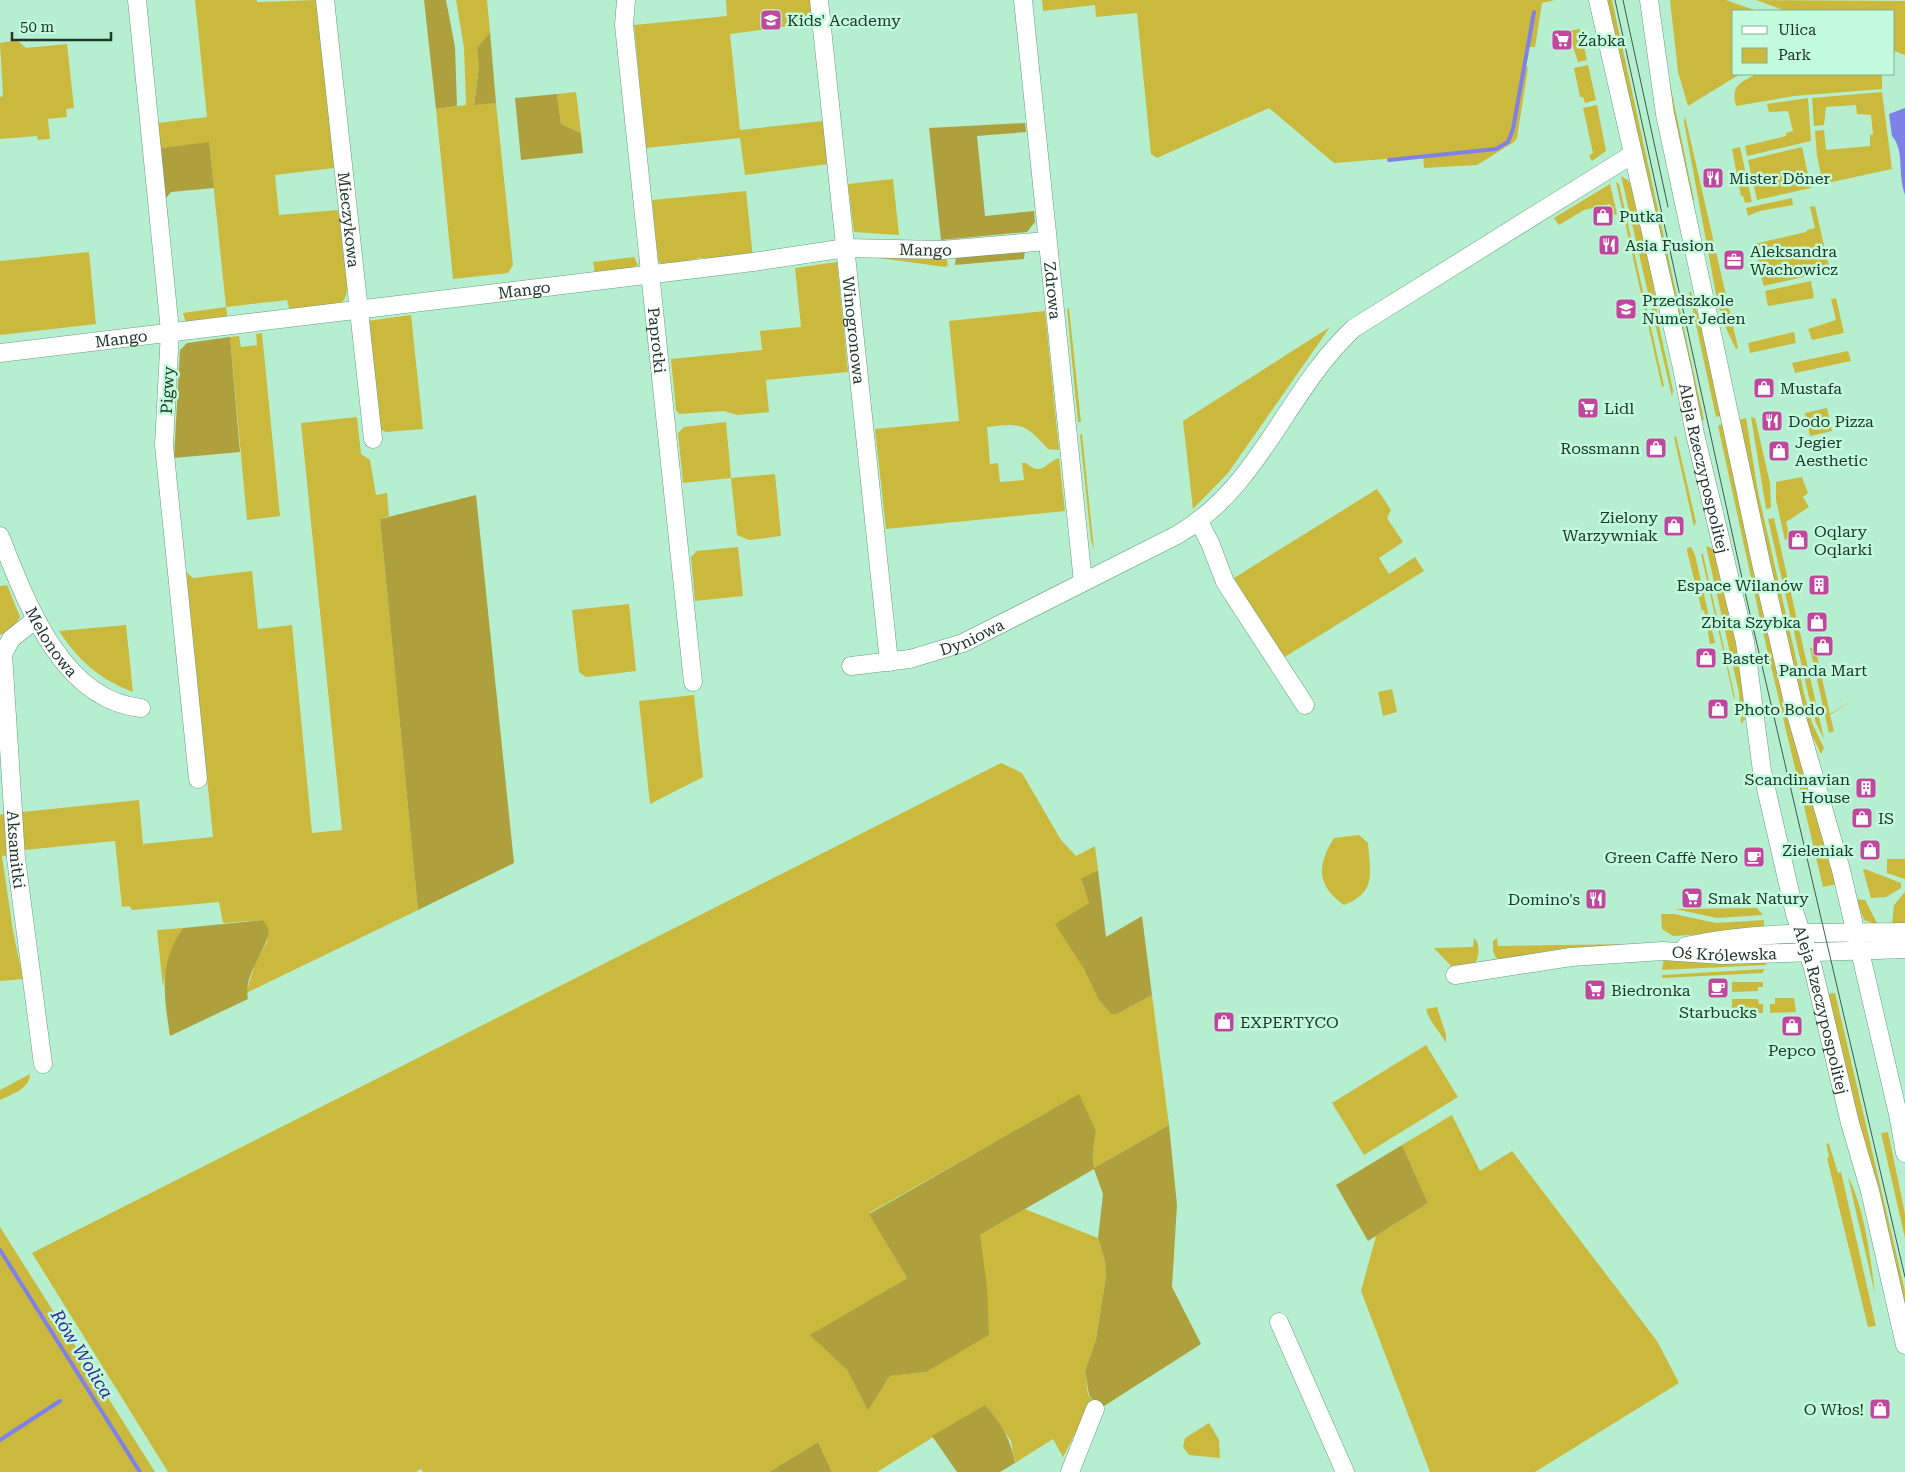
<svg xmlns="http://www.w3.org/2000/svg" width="1905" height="1472" font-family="'Roboto Serif',serif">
<rect width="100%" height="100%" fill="#b5efcf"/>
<g fill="#cbb93e">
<path d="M 195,0 L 257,0 L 257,2 L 317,0 L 334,168 L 275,175 L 279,215 L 338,210 C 340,227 354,290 343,301 C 334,310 302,310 290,312 L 287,300 L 226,307 L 228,320 L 186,324 L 183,313 L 226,307 L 209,143 L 161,148 L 158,123 L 207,117 Z"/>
<polygon points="456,0 487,0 490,32 477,48 479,67 474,104 496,103 513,265 508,273 453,279 436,109 466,105 464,48"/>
<polygon points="726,0 811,0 813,23 730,34 740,130 823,121 828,164 745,175 740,138 646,148 634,25 727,16"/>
<polygon points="1042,0 1555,0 1542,3 1535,47 1529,47 1525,64 1528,68 1517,138 1514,142 1477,165 1424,168 1423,156 1334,163 1269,108 1157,158 1151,154 1137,13 1096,17 1095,5 1043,11"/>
<polygon points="1606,0 1612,0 1704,420 1701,421 1692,372"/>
<polygon points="1670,0 1726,0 1757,11 1734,11 1734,74 1740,74 1688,106 1678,72"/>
<polygon points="1756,0 1905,1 1905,55 1894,51 1894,11 1786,11"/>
<polygon points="1580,29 1587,60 1578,62 1568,31"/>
<polygon points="17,40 26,48 67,44 74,108 66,109 67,117 48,119 50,139 38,140 37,136 0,139 0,97 3,96 0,43"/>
<polygon points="1588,65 1596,100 1585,103 1583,97 1580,97 1574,68"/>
<polygon points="1668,74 1694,200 1692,200 1670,100"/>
<path d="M 1756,74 L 1882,74 L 1882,89 L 1794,96 L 1736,106 C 1731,85 1739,84 1756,74 Z"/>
<polygon points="576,92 581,133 561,124 557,94"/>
<polygon points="1882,92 1892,169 1823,184 1817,156 1815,131 1824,130 1826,150 1870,146 1870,135 1873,134 1871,115 1857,114 1856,105 1826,107 1824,125 1814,126 1812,98"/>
<polygon points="1808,98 1811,141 1747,156 1745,146 1786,136 1786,133 1793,131 1788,111 1769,112 1767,104"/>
<polygon points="1597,105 1606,151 1592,161 1589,156 1593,153 1583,108"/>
<polygon points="1685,116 1738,348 1736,349 1724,324 1718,305 1684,122"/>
<polygon points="1740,147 1752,202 1745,203 1743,196 1741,196 1732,149"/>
<polygon points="1802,147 1811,188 1757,200 1748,160"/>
<polygon points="1621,176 1629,181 1632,187 1651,266 1659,326 1673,390 1672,397"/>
<polygon points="893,179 899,235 854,232 848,184"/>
<polygon points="1616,182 1619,184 1664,386 1662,387"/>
<polygon points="1610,184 1617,214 1613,215 1610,204 1584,210 1559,225 1554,218"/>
<polygon points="746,191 753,258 699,258 665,266 658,261 652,200"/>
<polygon points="1792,198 1793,205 1760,211 1748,216 1746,208"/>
<polygon points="1815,206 1830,271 1764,286 1757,265 1759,264 1754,244 1806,232 1807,230 1815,228 1810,207"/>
<polygon points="89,252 96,324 0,335 0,261"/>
<polygon points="946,256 948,265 945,267 872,257"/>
<polygon points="634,257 638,265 629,269 595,274 593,262"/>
<polygon points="837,262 848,372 766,380 769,412 737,415 724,411 679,414 676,410 671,359 762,350 760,331 801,327 795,268"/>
<polygon points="1811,281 1814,298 1768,306 1765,291"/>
<polygon points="1689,292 1691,292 1700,322 1721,416 1716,417"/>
<polygon points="1836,298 1844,333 1812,340 1808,329 1836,320 1831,299"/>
<polygon points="1069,308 1081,422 1078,422 1067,309"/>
<path d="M 1045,311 L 1059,450 L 1048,449 C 1025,423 1021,423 987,427 L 990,464 L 998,463 L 1000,482 L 1024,480 L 1022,463 L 1026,463 C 1043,477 1044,463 1059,458 L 1065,511 L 886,529 L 875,429 L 959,421 L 949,321 Z"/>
<polygon points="411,315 423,429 386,432 380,429 367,321"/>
<polygon points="1330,327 1228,473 1193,509 1183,421"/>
<polygon points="1794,332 1796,343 1750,353 1748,343"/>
<polygon points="262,333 280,516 247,520 230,337 239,336 241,347 257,345 256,334"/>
<polygon points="1848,351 1851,361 1795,373 1792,363"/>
<polygon points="1827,408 1832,431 1810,436 1805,413"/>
<polygon points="357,417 361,454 370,460 376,495 387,493 389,516 380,519 418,910 246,993 255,964 267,942 263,920 223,923 219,902 132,910 129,906 122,907 115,841 24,850 22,812 139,800 143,844 213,837 186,572 193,578 252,571 258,629 292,625 312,833 342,830 301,423"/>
<polygon points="1751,417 1755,418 1770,483 1771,508 1766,509"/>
<polygon points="1746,418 1758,492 1804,693 1812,723 1824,748 1821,754 1807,725 1738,420"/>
<polygon points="726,422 731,478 775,474 781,536 749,540 737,535 731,478 683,483 678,433 684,427"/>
<polygon points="1722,424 1774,660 1836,884 1823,887 1762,628 1718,426"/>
<polygon points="1082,434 1094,550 1091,540 1080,435"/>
<polygon points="1676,436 1696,522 1694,527 1674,437"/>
<polygon points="1802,477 1808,493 1803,497 1809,507 1786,522 1790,538 1785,540 1776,500 1776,482"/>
<polygon points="1377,489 1391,510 1387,518 1403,542 1379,558 1389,574 1415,557 1424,571 1283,658 1234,578"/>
<polygon points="1774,518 1824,739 1816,723 1811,706 1768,519"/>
<polygon points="1706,546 1714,549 1738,648 1746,718 1741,724 1739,693"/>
<polygon points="738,547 743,596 695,601 691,557 697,551"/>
<polygon points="1691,547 1695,555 1715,643 1710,644 1704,610 1702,611 1687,551 1687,548"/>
<polygon points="1701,554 1703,554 1735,698 1734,699"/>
<polygon points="7,585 20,617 14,627 0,635 0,586"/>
<polygon points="629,604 636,671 586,677 579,672 572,610"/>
<path d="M 126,625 L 133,692 C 99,679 79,661 59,631 Z"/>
<polygon points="1815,647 1830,714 1855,699 1830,715 1834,731 1829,733 1810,648"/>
<polygon points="1392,689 1397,712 1383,716 1378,692"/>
<polygon points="694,695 703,777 650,804 639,701"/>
<polygon points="1001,763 1022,773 1061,840 1076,856 1095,846 1098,870 1081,880 1089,902 1084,969 1098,999 1111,1014 1117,1014 1152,995 1169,1125 1094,1168 1093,1150 1096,1131 1078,1095 869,1213 907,1278 811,1335 847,1370 868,1411 890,1376 926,1372 980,1235 1025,1209 1098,1238 1105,1261 1106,1276 1096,1339 1085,1371 1088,1395 1093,1399 1063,1457 1053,1439 1015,1463 1011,1441 985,1405 877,1472 832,1472 818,1442 769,1472 423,1472 421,1469 416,1472 168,1472 32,1253"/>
<polygon points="0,813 0,815 7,813 11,855 2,856 13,931 23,979 0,981"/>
<path d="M 1359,835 L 1368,843 C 1370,874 1377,892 1344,905 C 1316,885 1317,865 1334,838 Z"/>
<polygon points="1887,859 1905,859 1905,879 1887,873"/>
<polygon points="1865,869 1901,883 1901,888 1886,897 1871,898 1863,870"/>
<polygon points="1905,892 1905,925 1892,925 1894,905"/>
<polygon points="1856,899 1865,900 1878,925 1864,920"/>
<polygon points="1757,908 1763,915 1717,918 1675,909"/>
<polygon points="1661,914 1674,914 1716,923 1764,920 1764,930 1673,936 1662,929"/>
<path d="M 183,928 C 170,946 167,965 163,987 L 157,930 Z"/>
<path d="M 1474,938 C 1480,943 1480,956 1475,963 L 1451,966 L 1434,948 L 1473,947 Z"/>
<polygon points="1497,938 1498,946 1634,944 1501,959 1496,958 1493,951 1493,941"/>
<polygon points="1664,958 1766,960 1766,965 1662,970"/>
<polygon points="1765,969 1762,973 1662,978 1662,975"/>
<polygon points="1732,982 1763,982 1763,987 1758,987 1758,991 1732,992"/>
<polygon points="1835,993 1905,1291 1905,1306 1827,994"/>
<polygon points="1775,998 1794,998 1796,1012 1770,1013 1770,1004 1775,1004"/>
<polygon points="1732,999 1758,999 1759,1004 1763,1004 1763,1013 1732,1013"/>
<path d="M 1437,1007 L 1446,1035 L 1446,1043 C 1439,1030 1430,1023 1426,1009 Z"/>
<polygon points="1426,1045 1458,1097 1364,1155 1332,1103"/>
<path d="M 30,1074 C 30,1089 12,1094 0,1100 L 0,1090 Z"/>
<polygon points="1452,1115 1480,1171 1512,1151 1657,1341 1679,1383 1535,1472 1430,1472 1361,1291 1376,1236 1428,1203 1402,1145"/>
<polygon points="1888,1132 1905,1214 1905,1238 1881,1133"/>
<polygon points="1826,1143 1829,1144 1838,1173 1841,1172 1876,1326 1868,1327 1827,1158 1829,1157"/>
<path d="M 1848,1177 C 1864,1206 1871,1261 1875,1294 Z"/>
<polygon points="0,1227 155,1472 0,1472"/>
<polygon points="1209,1423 1219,1440 1220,1458 1189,1455 1183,1447 1185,1438"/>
</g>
<g fill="#afa03e">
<polygon points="424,0 446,0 455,47 457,106 436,109"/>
<polygon points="490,32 496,103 474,105 479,67 477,48"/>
<polygon points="557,94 561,124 581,133 583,153 521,160 515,98"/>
<polygon points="1025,123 1026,132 977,136 985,216 1034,211 1035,222 1027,232 941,240 929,128"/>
<polygon points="209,142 214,188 171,192 166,198 161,148"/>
<polygon points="1025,249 1024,259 955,265 956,256"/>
<polygon points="230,337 240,452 174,458 180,350 187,343"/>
<polygon points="476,495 514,863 418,910 380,519"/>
<polygon points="1098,870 1106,937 1142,916 1152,995 1117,1014 1111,1014 1098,999 1084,969 1055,924 1089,903 1081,879"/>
<path d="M 263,920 L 269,930 C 266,953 243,974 248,999 L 170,1036 C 164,996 158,963 183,928 Z"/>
<polygon points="1079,1094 1096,1131 1093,1150 1094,1168 1169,1125 1177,1205 1172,1287 1201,1344 1101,1408 1089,1395 1085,1371 1096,1339 1106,1276 1105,1261 1098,1238 1103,1194 1094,1169 980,1235 987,1287 989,1335 926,1372 890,1376 868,1411 847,1370 810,1335 907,1278 869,1214"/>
<polygon points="1402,1145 1428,1203 1368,1241 1336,1185"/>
<path d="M 985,1405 C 1001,1424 1010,1437 1015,1463 L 1000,1472 L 957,1472 L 932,1436 Z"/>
<polygon points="818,1442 832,1472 769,1472"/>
</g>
<path fill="#7f81e6" d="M 1905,108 L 1905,195 C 1897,171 1905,151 1892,136 L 1889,114 Z"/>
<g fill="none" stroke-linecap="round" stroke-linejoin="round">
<g stroke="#7f81e6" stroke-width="4">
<polyline points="1389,160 1496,149 1508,142 1513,129 1534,12"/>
<polyline points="0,1250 140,1472"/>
<polyline points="0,1440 60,1401"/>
</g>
<g stroke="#669d80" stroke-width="19">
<g id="minor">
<polyline points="137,0 170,331 164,445 198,779"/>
<path id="s1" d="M 325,0 L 373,439"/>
<path id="s2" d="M 626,0 L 624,25 L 693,682"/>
<path id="s3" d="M 819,0 L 889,662"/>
<path id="s4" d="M 1023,0 L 1083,582"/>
<path id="s5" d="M 1598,0 L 1682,368 L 1695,434 L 1745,642 L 1762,771 L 1795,914 L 1813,968 L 1850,1123 L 1870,1191 L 1905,1345"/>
<polyline points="1649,0 1665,114 1761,563 1795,711 1841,870 1898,1114 1905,1153"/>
<path id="s6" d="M 0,353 L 753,262 L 846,248 L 942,250 L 1047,241"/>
<polyline points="1199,522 1210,543 1225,582 1305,705"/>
<path id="s7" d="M 0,536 C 26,601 61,700 141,708"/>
<path id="s8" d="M 36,619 L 11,639 L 3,654 L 16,858 L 43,1064"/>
<path id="s9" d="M 851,666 L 910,659 L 963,643 L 1177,535 C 1261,486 1286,391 1354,328 L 1633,154"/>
<path d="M 1686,946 C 1756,931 1833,933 1905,932"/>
<path id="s10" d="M 1455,975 L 1571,957 L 1663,951 L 1723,955 L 1905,949"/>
<polyline points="1279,1322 1345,1472"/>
<polyline points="1070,1472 1095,1409"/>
</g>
</g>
<use href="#minor" stroke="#fff" stroke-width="18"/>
<g stroke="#3e5c4c" stroke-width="1">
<polyline points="1615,0 1749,610 1905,1277"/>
<polyline points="1623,0 1668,207"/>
</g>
</g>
<defs>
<g id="school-square" transform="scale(1.125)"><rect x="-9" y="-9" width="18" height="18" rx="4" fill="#bf479d" stroke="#c2fcdc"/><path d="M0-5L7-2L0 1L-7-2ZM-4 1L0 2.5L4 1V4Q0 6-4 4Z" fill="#fff"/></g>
<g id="supermarket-square" transform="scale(1.125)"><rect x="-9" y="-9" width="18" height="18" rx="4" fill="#bf479d" stroke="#c2fcdc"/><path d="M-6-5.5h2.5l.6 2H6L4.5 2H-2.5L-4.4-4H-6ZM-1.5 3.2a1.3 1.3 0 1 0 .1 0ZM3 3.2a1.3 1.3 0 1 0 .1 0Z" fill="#fff"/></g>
<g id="restaurant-square" transform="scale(1.125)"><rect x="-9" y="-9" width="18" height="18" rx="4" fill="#bf479d" stroke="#c2fcdc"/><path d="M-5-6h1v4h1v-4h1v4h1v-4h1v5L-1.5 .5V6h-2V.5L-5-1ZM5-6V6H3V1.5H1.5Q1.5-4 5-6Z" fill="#fff"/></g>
<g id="shop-square" transform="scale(1.125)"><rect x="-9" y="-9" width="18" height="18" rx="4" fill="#bf479d" stroke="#c2fcdc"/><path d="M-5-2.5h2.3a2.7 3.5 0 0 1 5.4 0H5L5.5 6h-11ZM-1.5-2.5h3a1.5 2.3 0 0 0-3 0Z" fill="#fff"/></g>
<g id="office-square" transform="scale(1.125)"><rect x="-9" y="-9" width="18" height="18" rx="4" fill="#bf479d" stroke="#c2fcdc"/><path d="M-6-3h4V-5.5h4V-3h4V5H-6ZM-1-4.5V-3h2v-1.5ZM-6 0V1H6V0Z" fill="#fff"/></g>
<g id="building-square" transform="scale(1.125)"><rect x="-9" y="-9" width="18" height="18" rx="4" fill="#bf479d" stroke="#c2fcdc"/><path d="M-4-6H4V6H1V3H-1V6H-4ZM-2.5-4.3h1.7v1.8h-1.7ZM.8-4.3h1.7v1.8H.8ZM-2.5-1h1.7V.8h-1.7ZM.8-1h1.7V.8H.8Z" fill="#fff"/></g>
<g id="cafe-square" transform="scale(1.125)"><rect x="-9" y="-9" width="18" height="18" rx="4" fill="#bf479d" stroke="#c2fcdc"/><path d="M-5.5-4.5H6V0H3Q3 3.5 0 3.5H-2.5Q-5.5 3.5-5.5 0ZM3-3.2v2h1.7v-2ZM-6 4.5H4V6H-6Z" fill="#fff"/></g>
</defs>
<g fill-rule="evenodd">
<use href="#school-square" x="771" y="20"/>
<use href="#supermarket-square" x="1562" y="40"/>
<use href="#restaurant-square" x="1713" y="178"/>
<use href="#shop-square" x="1603" y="216"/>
<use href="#restaurant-square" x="1609" y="245"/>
<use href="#office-square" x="1734" y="260"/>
<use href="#school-square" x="1626" y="309"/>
<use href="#shop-square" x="1764" y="388"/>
<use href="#supermarket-square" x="1588" y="408"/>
<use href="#restaurant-square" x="1772" y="421"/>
<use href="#shop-square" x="1656" y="448"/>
<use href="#shop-square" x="1779" y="451"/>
<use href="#shop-square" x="1674" y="526"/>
<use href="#shop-square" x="1798" y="540"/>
<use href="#building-square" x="1819" y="585"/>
<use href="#shop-square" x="1817" y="622"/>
<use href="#shop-square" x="1823" y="646"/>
<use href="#shop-square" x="1706" y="658"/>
<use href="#shop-square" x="1718" y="709"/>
<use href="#building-square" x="1866" y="788"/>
<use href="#shop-square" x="1862" y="818"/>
<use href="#shop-square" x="1870" y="850"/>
<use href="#cafe-square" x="1754" y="857"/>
<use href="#supermarket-square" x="1692" y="898"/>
<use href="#restaurant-square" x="1596" y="899"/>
<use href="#cafe-square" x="1718" y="988"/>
<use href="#supermarket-square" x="1595" y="990"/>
<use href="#shop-square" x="1224" y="1022"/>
<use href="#shop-square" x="1792" y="1026"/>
<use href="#shop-square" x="1880" y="1409"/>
</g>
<g text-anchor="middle" stroke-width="5" stroke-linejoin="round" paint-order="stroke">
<g font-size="16" fill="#20372b" stroke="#c2fcdc" text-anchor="start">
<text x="787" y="26">Kids' Academy</text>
<text x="1578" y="46">Żabka</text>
<text x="1729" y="184">Mister Döner</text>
<text x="1619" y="222">Putka</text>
<text x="1625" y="251">Asia Fusion</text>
<text x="1750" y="257">Aleksandra<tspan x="1750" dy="18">Wachowicz</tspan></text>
<text x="1642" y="306">Przedszkole<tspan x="1642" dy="18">Numer Jeden</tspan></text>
<text x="1780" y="394">Mustafa</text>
<text x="1604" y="414">Lidl</text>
<text x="1788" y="427">Dodo Pizza</text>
<text x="1795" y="448">Jegier<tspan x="1795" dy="18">Aesthetic</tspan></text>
<text x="1640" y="454" text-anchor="end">Rossmann</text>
<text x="1658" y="523" text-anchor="end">Zielony<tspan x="1658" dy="18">Warzywniak</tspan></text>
<text x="1814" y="537">Oqlary<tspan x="1814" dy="18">Oqlarki</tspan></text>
<text x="1803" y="591" text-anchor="end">Espace Wilanów</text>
<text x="1801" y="628" text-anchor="end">Zbita Szybka</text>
<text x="1722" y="664">Bastet</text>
<text x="1823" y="676" text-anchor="middle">Panda Mart</text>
<text x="1734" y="715">Photo Bodo</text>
<text x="1850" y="785" text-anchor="end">Scandinavian<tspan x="1850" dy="18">House</tspan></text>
<text x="1878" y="824">IS</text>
<text x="1854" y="856" text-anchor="end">Zieleniak</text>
<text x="1738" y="863" text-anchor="end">Green Caffè Nero</text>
<text x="1708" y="904">Smak Natury</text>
<text x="1580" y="905" text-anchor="end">Domino's</text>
<text x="1611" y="996">Biedronka</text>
<text x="1718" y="1018" text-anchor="middle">Starbucks</text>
<text x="1240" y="1028">EXPERTYCO</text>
<text x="1792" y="1056" text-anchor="middle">Pepco</text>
<text x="1864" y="1415" text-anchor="end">O Włos!</text>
</g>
<g font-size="16" fill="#20372b" stroke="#c2fcdc">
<text dy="6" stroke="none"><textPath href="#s1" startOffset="221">Mieczykowa</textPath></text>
<text dy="6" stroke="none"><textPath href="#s6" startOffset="932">Mango</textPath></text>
<text dy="6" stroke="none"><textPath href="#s6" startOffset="528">Mango</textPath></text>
<text dy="6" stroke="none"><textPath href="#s4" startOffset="292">Zdrowa</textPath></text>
<text dy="6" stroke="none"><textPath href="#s3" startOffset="332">Winogronowa</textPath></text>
<text dy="6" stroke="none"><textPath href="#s6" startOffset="122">Mango</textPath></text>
<text dy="6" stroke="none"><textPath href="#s2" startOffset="342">Paprotki</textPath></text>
<text transform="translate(167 390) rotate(-87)" y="6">Pigwy</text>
<text dy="6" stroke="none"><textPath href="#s5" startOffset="480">Aleja Rzeczypospolitej</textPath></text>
<text dy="6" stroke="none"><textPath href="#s9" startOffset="125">Dyniowa</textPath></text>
<text dy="6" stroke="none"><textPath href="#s7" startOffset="118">Melonowa</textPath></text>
<text dy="6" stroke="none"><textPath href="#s8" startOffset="245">Aksamitki</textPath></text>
<text dy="6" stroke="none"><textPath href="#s10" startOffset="271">Oś Królewska</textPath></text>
<text dy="6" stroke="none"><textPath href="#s5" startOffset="1035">Aleja Rzeczypospolitej</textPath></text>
</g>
<g font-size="18" font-style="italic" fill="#37259b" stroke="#c2fcdc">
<text transform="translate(82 1354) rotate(58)" y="6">Rów Wolica</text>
</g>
</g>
<rect x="1732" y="10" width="162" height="65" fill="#c2fcdc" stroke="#81ad95"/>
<rect x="1742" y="26" width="25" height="8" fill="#ffffff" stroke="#81ad95"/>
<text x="1778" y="35" font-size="15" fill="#20372b">Ulica</text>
<rect x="1742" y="48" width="25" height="15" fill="#cbb93e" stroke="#81ad95"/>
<text x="1778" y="60" font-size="15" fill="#20372b">Park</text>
<path d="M12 32v8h99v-8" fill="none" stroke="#20372b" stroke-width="2.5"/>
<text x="20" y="32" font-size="15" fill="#20372b" stroke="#c2fcdc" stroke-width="4" paint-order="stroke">50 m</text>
</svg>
